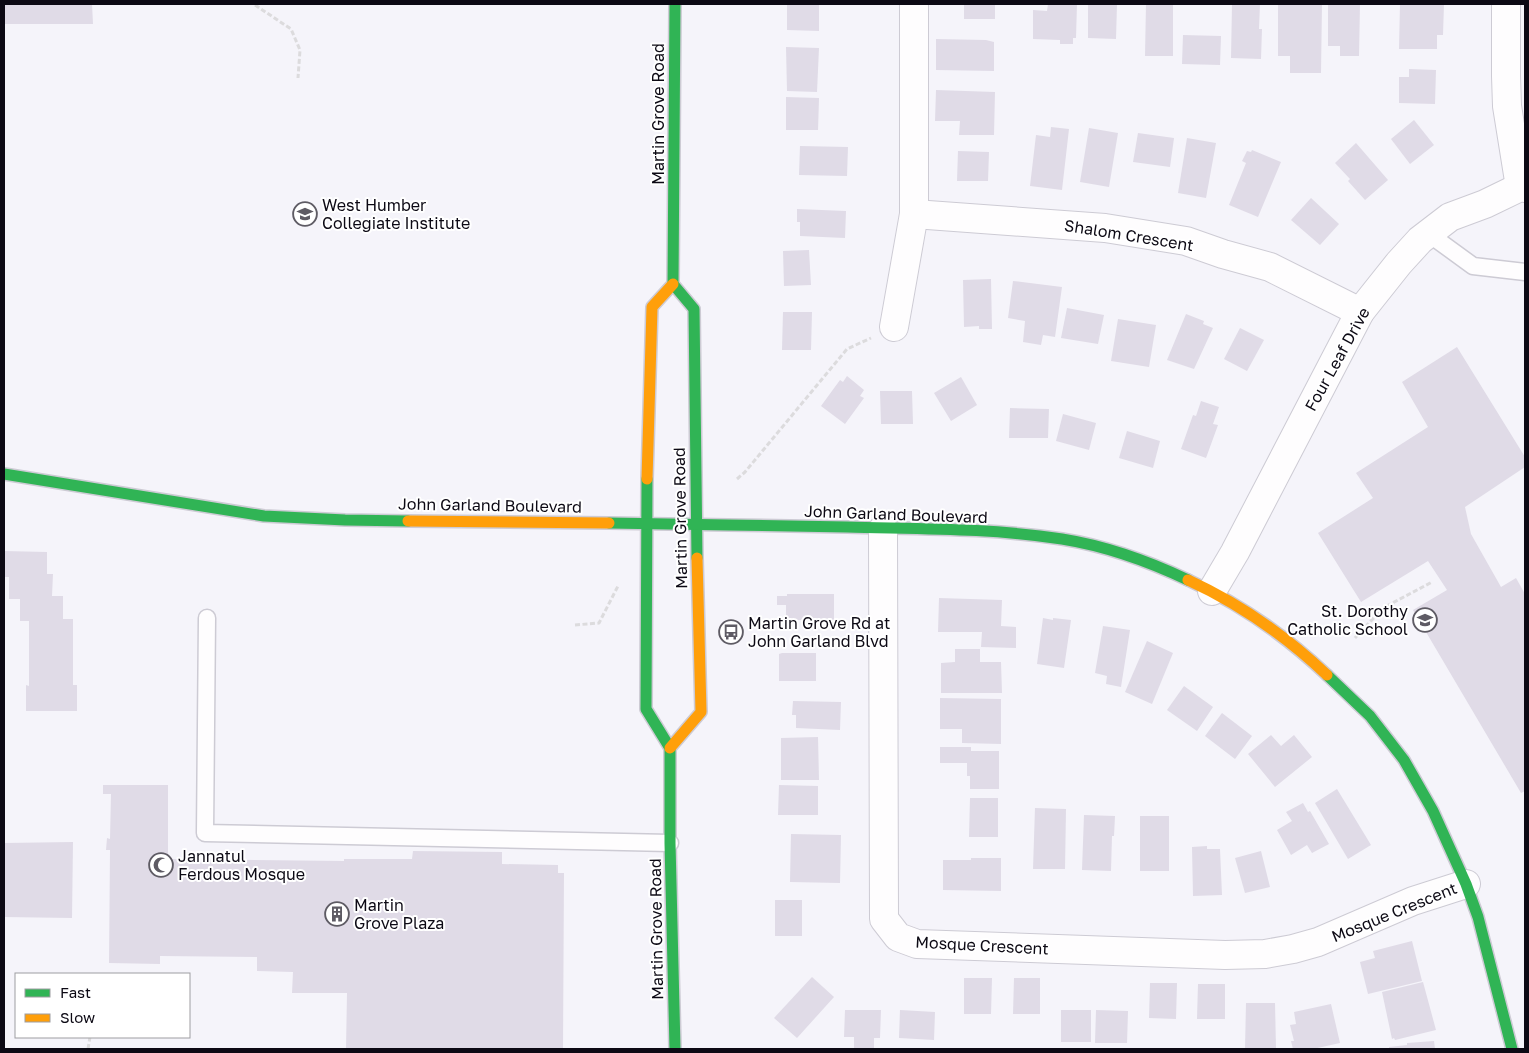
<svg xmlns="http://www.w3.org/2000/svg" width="1529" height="1053" font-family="'Golos Text',sans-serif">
<rect width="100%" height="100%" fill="#f5f4fa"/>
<g fill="#e0dbe7">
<polygon points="4,4 92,4 93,24 4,24"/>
<polygon points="787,4 819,4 819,31 787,30"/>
<rect x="964" y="4" width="31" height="15"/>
<polygon points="1048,4 1077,4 1076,38 1073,38 1073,44 1060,44 1060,40 1033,39 1033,10 1047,11"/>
<polygon points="1088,4 1117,4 1116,39 1088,38"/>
<polygon points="1146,4 1173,4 1173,56 1145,56"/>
<polygon points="1232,4 1260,4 1259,29 1262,29 1261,59 1231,58"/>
<polygon points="1278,4 1322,4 1321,73 1290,73 1290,56 1278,56"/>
<polygon points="1328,4 1360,4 1359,56 1340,56 1340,46 1328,46"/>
<polygon points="1400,4 1444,4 1443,35 1437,35 1437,49 1399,49"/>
<polygon points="1183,35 1221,36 1220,65 1182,64"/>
<polygon points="936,39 986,40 994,42 994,71 936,70"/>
<polygon points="786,47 819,48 817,92 787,91"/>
<polygon points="1409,69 1436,70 1435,104 1399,103 1399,77 1409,77"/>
<polygon points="936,90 995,92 994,135 959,135 960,121 935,121"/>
<polygon points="786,97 819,98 818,130 786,130"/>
<polygon points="1414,120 1434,145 1410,164 1391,139"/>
<polygon points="1051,127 1069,129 1062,190 1030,186 1036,135 1050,137"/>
<polygon points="1089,128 1118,133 1109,187 1080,182"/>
<polygon points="1138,133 1174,138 1170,167 1133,162"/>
<polygon points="1187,138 1216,143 1206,198 1178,193"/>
<polygon points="1356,143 1388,180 1365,200 1348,181 1350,179 1335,163"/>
<polygon points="800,146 848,147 847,176 799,175"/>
<polygon points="1252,150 1281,162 1258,217 1229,205 1246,163 1242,161 1247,151 1251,152"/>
<polygon points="958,151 989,152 988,181 957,181"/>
<polygon points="1311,198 1339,224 1320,245 1291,220"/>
<polygon points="797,209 846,211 845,238 800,236 800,222 797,222"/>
<polygon points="809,250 811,285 784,286 783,251"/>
<polygon points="991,279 992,329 979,329 979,326 964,327 963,280"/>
<polygon points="1013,281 1062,287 1055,337 1043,335 1041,345 1023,342 1025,321 1008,318"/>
<polygon points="1067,308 1104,315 1098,344 1061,338"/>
<polygon points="783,312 812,312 811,350 782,350"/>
<polygon points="1186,314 1204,321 1203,324 1213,328 1194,369 1167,360"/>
<polygon points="1118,319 1156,325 1149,367 1111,361"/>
<polygon points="1240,328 1264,340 1247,371 1224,359"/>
<polygon points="1457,347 1525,457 1525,467 1465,507 1471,534 1501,587 1516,578 1525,594 1525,791 1521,793 1413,610 1447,590 1428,561 1361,602 1318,533 1373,498 1356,473 1428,427 1402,382"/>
<polygon points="847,376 864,390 860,396 864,398 845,424 821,406 840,380 843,382"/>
<polygon points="961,377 977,405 951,421 934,393"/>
<polygon points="880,391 912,391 913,424 881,424"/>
<polygon points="1201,401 1219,407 1213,424 1218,425 1206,458 1181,449 1193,415 1196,416"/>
<polygon points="1010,408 1049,409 1048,438 1009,438"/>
<polygon points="1063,414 1096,423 1089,450 1056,441"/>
<polygon points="1127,431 1160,441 1153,468 1119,458"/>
<polygon points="4,551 47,552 47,574 53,574 52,596 63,596 63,619 73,619 73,685 77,685 77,711 26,711 26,685 29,686 29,621 20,621 20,599 9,599 9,577 4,577"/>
<polygon points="787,594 834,594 834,620 786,620 786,605 777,605 777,596 787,596"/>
<polygon points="939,598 1002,600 1001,626 1016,627 1016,648 981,647 982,632 938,632"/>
<polygon points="1043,618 1053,620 1053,618 1071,620 1064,668 1037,664"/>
<polygon points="1103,626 1130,630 1121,687 1106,684 1107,676 1095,673"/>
<polygon points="1147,641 1173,653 1152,704 1125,692"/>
<polygon points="955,649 980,649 980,662 1001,662 1002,693 941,693 941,663 955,662"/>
<polygon points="782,653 816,653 816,681 779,681 779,654"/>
<polygon points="1184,686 1213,707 1197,731 1167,710"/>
<polygon points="940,698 1001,699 1001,744 962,743 962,729 940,729"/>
<polygon points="793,701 841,702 840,730 796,728 796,715 792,715"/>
<polygon points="1222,713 1252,736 1235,759 1205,736"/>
<polygon points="1271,735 1281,746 1294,735 1312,757 1275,787 1248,754"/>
<polygon points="818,737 819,780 781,780 781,738"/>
<polygon points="940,747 971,747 971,751 999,751 999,789 970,789 970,776 967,776 967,763 940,763"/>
<polygon points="103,785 168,785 168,859 344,861 344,859 412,859 413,851 502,852 502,864 558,865 558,873 564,873 563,1049 346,1049 347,993 292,993 293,972 257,971 257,957 160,956 160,964 109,963 110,850 106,850 107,838 110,839 111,794 103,794"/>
<polygon points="779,785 818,786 818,815 778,815"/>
<polygon points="1337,789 1371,845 1348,859 1315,803"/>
<polygon points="970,798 998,798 998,837 969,837"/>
<polygon points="1303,803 1308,812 1310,811 1329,844 1312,853 1307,845 1291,855 1277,830 1292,821 1286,812"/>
<polygon points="1035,808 1066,809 1065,869 1033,869"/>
<polygon points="1084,815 1115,816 1114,836 1112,836 1111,871 1082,870"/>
<rect x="1140" y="816" width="29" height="55"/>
<polygon points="791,834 841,835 840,883 790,882"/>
<polygon points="73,842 72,918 4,917 4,843"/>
<polygon points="1207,846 1207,849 1220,849 1222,895 1193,896 1192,847"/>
<polygon points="1261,851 1270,887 1245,893 1235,858"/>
<polygon points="971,858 1001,858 1001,891 943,890 943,860 971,860"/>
<rect x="775" y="900" width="27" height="36"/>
<polygon points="1412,941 1422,981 1368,994 1360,962 1375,958 1373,951"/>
<polygon points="812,977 834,997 797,1038 774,1018"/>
<polygon points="964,978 992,978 991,1014 964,1014"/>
<polygon points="1014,978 1040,978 1040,1014 1013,1014"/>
<polygon points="1423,982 1436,1030 1395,1040 1394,1038 1392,1039 1382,992"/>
<polygon points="1150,983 1177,983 1176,1019 1149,1018"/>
<polygon points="1198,984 1225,984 1225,1019 1197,1019"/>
<polygon points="1246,1003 1275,1003 1276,1049 1245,1049"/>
<polygon points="1331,1004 1340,1043 1313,1049 1293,1049 1291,1041 1294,1041 1290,1025 1296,1024 1294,1012"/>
<polygon points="845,1010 881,1010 880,1038 874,1038 874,1049 854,1049 854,1037 844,1037"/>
<polygon points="900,1010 935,1012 934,1040 899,1038"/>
<rect x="1061" y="1010" width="30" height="32"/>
<polygon points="1096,1010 1128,1011 1127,1043 1095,1043"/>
<polygon points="1434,1041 1435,1049 1389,1049 1389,1047 1407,1045 1407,1043"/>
</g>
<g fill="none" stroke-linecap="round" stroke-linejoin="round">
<g stroke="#cdcbd4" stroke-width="19">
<g id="lane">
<polyline points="1429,234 1473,266 1525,272"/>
<polyline points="207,618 205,833 670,843"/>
</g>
</g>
<g stroke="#cdcbd4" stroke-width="30">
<g id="street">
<polyline points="1506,4 1506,76 1507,106 1520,187"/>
<polyline points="914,214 1105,228 1186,241 1223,254 1270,267 1360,312"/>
<polyline points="894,327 914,214 914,4"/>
<polyline points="883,529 884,919 898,937 917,944 1225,955 1265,954 1293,949 1318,942 1413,901 1466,884"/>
<polyline points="1212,591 1235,552 1360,312 1399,263 1420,240 1450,217 1485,204 1520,187 1525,188"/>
</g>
</g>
<g stroke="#cdcbd4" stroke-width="14">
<g id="fast">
<polyline points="675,4 673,284 694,309 697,558"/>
<polyline points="4,474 264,516 345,520 408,521"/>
<polyline points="647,479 646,709 670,748 670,843 675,1049"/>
<path d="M 609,523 C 688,524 768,526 847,527 C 919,529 991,528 1062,539 C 1106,546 1148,561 1188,580"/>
<polyline points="1327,675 1370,716 1404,760 1433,811 1466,884 1478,917 1512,1049"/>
</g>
</g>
<g stroke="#cdcbd4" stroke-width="14">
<g id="slow">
<polyline points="647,479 652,307 673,284"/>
<polyline points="408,521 609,523"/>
<path d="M 1188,580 C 1238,603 1286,636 1327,675"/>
<polyline points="670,748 701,712 697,558"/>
</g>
</g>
<g stroke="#dcdbdd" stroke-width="3" stroke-dasharray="5 2.5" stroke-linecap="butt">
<polyline points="255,5 291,29 300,50 298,78"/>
<polyline points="737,479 745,472 847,349 871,338"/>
<polyline points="575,625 599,623 618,586"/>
<polyline points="1355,638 1383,608 1432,582"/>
<polyline points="88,1049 90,1037"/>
</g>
<use href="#lane" stroke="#fefdfe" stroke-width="16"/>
<use href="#street" stroke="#fefdfe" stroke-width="28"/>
<use href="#fast" stroke="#30b455" stroke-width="11"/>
<use href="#slow" stroke="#ff9f0a" stroke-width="11"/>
</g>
<defs>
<g id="school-ring" transform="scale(1.25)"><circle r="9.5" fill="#fff" stroke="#5e5b64" stroke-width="1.5"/><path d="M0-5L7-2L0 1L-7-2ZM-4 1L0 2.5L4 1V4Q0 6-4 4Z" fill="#5e5b64"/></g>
<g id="bus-ring" transform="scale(1.25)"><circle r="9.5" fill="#fff" stroke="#5e5b64" stroke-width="1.5"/><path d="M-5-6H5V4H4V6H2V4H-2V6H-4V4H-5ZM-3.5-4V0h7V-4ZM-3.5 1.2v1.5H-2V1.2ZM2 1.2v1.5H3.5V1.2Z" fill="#5e5b64"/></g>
<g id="mosque-ring" transform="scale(1.25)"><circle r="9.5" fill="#fff" stroke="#5e5b64" stroke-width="1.5"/><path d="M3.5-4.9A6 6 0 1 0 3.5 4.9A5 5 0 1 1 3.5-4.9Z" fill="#5e5b64"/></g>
<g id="building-ring" transform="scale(1.25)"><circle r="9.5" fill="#fff" stroke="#5e5b64" stroke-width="1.5"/><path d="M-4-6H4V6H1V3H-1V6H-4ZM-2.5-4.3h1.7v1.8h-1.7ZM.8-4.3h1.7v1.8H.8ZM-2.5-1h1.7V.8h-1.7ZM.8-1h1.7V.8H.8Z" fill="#5e5b64"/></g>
</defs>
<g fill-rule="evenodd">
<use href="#school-ring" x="305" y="214"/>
<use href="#school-ring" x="1425" y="620"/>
<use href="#bus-ring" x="731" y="632"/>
<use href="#mosque-ring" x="161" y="865"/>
<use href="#building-ring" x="337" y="914"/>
</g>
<g text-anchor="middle" stroke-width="4" stroke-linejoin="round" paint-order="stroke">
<g font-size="16" fill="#0c0914" stroke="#fff">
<text transform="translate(658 114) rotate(-90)" y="6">Martin Grove Road</text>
<text transform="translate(1129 235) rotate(9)" y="6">Shalom Crescent</text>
<text transform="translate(1337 359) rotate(-61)" y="6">Four Leaf Drive</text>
<text transform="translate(490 505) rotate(1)" y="6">John Garland Boulevard</text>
<text transform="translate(896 514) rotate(2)" y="6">John Garland Boulevard</text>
<text transform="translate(680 518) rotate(-91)" y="6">Martin Grove Road</text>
<text transform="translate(1394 912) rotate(-22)" y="6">Mosque Crescent</text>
<text transform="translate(656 929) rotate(-91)" y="6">Martin Grove Road</text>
<text transform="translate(982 945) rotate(3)" y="6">Mosque Crescent</text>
</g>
<g font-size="16" fill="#0c0914" stroke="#fff" text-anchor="start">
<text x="322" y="211">West Humber<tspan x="322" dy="18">Collegiate Institute</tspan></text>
<text x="1408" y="617" text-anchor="end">St. Dorothy<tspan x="1408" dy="18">Catholic School</tspan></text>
<text x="748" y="629">Martin Grove Rd at<tspan x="748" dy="18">John Garland Blvd</tspan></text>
<text x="178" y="862">Jannatul<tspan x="178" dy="18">Ferdous Mosque</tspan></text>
<text x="354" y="911">Martin<tspan x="354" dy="18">Grove Plaza</tspan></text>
</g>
</g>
<rect width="1529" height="1053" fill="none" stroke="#0c0914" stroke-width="10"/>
<rect x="15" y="973" width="175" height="65" fill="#ffffff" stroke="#9e9da1"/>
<rect x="25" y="989" width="25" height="8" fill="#30b455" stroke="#9e9da1"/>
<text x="60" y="998" font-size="15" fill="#0c0914">Fast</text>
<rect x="25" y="1014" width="25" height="8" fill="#ff9f0a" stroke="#9e9da1"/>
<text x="60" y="1023" font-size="15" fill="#0c0914">Slow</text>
</svg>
